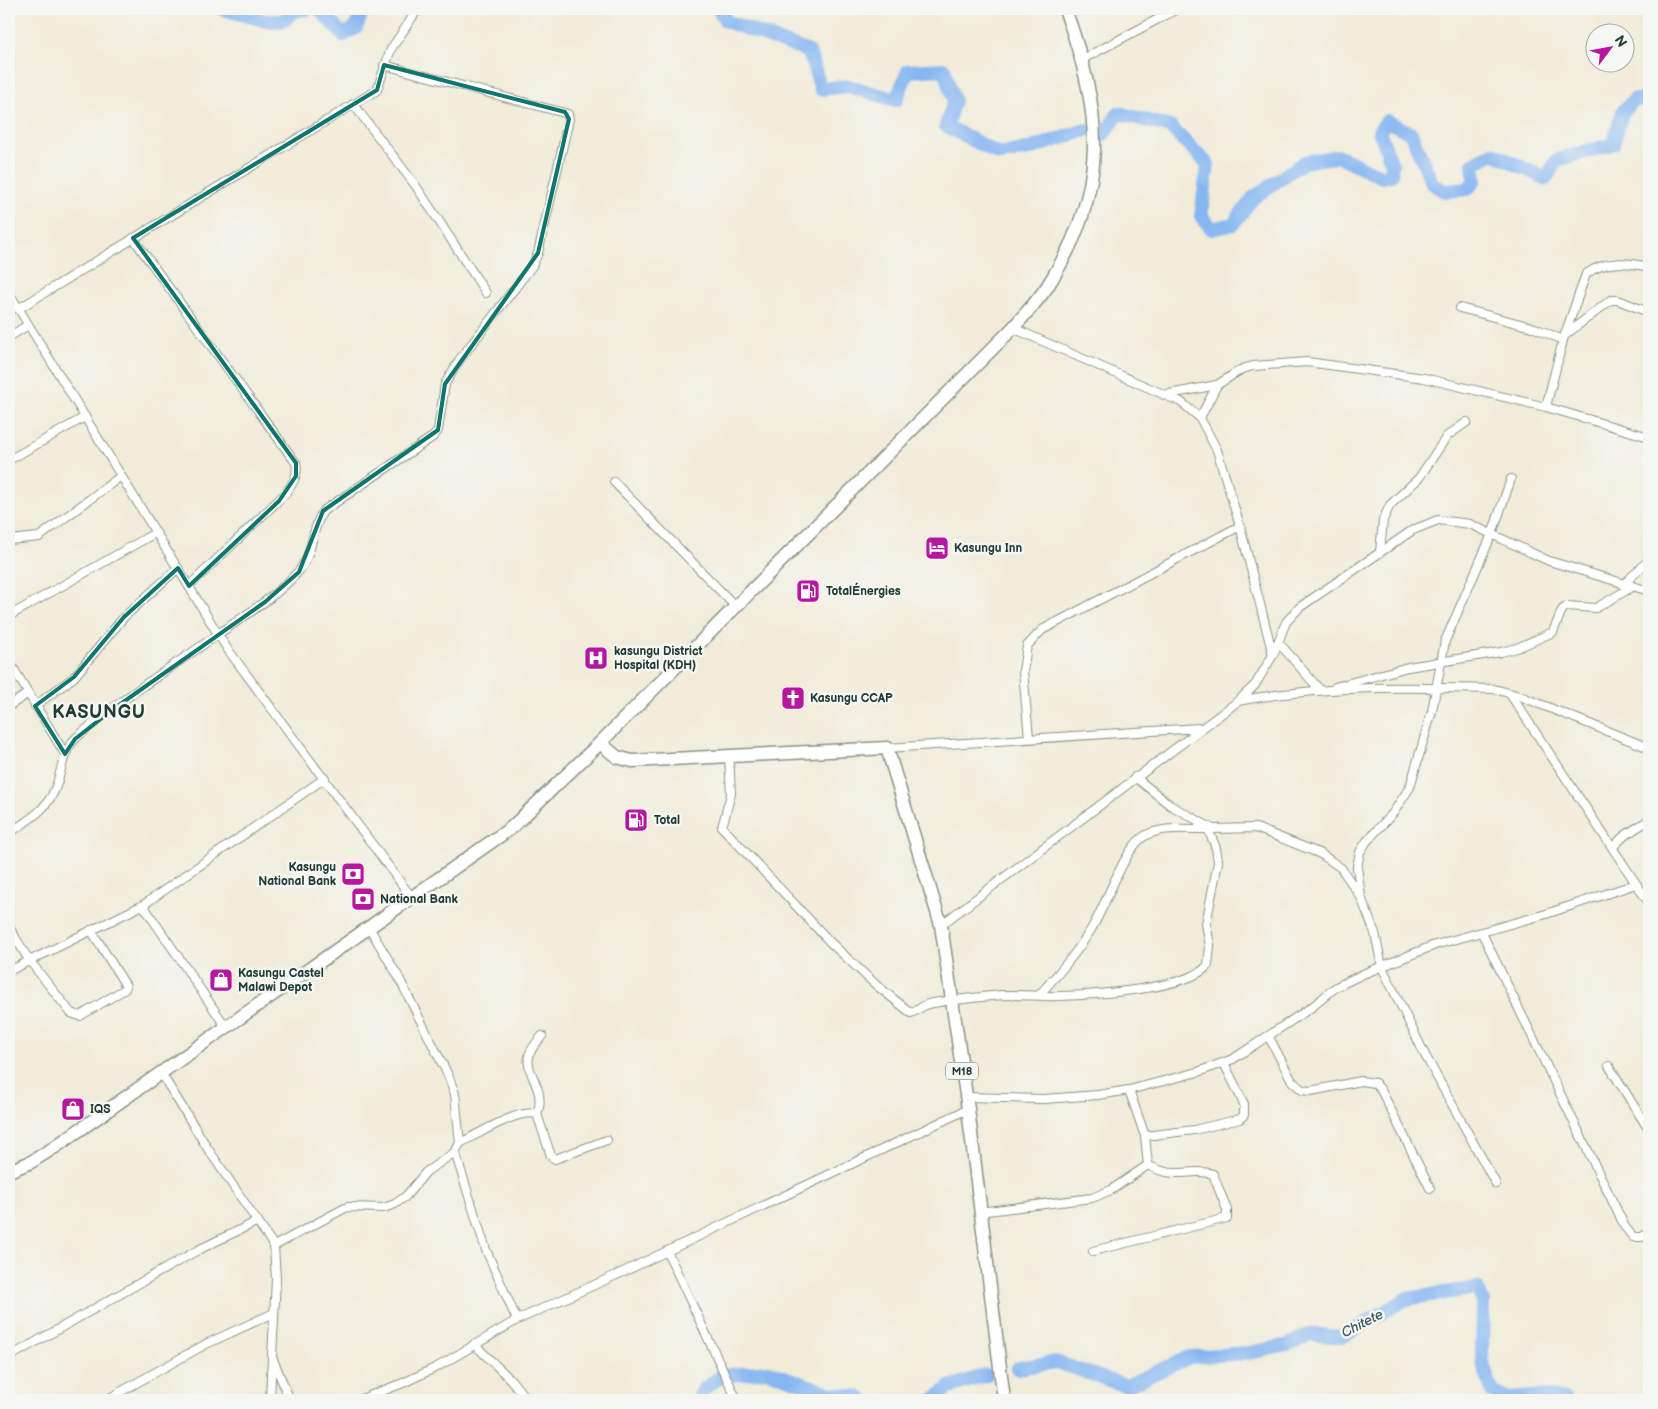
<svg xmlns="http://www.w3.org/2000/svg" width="1658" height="1409" font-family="'Balsamiq Sans',sans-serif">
<rect width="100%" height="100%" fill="#f6f6f2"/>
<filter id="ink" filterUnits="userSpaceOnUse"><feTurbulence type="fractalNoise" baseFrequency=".02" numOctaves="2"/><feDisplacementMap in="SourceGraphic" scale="10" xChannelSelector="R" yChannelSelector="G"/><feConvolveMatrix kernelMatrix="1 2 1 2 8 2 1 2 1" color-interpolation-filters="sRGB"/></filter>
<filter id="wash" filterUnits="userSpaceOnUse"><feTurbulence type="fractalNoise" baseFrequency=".0096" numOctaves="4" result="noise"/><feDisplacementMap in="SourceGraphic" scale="20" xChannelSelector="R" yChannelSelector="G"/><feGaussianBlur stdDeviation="1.12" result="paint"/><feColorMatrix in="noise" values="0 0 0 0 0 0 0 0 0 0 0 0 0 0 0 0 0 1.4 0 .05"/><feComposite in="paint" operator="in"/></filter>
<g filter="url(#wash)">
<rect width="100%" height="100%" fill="#f1ebd8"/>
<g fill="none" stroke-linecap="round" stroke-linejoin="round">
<g stroke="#85b6f1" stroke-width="14">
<polyline points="222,9 267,21 283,21 294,11 307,9"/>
<polyline points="319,9 343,35 356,28 363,9"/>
<polyline points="718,9 726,21 809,52 821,89 848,86 896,100 908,71 944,69 954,101 946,126 999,154 1029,149 1086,130"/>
<polyline points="1104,134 1119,113 1170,127 1208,164 1201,216 1212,229 1233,224 1253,198 1304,162 1339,156 1382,177 1391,175 1392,164 1379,131 1387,121 1411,133 1432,183 1444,191 1468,189 1475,180 1473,164 1493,153 1546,179 1557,160 1613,144 1623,111 1634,100 1649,99"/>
<polyline points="1018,1368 1056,1362 1126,1386 1190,1357 1249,1353 1288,1345 1309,1334 1342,1337 1406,1299 1477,1288 1483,1301 1482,1361 1493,1393 1510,1399 1545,1396 1565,1400"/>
<polyline points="698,1400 704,1389 721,1376 767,1371 832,1394 859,1397 864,1400"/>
<polyline points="933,1400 950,1387 986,1375"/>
</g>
</g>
</g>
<g filter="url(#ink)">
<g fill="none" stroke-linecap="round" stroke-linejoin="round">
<g stroke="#889486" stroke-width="10">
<g id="minor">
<polyline points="1083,59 1177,9"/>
<polyline points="353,104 416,186 486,293"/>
<path d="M 133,238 L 296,463 C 299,474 293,483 287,492 L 189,586"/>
<polyline points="9,293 226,647 412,898"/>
<polyline points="1460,308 1535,328 1563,340"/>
<polyline points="18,309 377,90 391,49 418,9"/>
<polyline points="1565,335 1611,300 1618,300 1643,310"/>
<polyline points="9,337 28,325"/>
<polyline points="1164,395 1217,385 1242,369 1253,366 1307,362 1424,378 1546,407 1649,437"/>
<path d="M 1546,407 L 1563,340 L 1586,274 C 1605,260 1627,262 1649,267"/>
<polyline points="1200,418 1217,385"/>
<polyline points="9,460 85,417"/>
<polyline points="614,482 735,606"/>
<polyline points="9,540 39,537 121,476"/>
<polyline points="1380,552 1383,520 1390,505 1419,478 1447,436 1467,422"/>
<polyline points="1623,585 1649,560"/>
<polyline points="9,616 155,533"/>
<polyline points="1278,642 1320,690"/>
<polyline points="1273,655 1286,622 1300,607 1413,530 1438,520 1470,524 1549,561 1649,591"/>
<polyline points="9,661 65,754"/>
<polyline points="1335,687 1408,667 1501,652 1517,648 1553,632 1562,610 1567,606 1596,608 1632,587"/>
<polyline points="1510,694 1649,903"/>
<path d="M 1238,701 C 1322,685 1409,687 1494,689 L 1520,696 L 1649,748"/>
<polyline points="9,706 27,694"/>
<polyline points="35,706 74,677 124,617 178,568"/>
<polyline points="1029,738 1023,671 1027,646 1042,630 1240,526"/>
<polyline points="887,748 1199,728"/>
<path d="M 729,756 L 731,794 L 722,827 L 831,943 L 875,984 L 911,1013 C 918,1011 921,1006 928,1004 C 949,1000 971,998 992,996 C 1015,993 1038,997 1061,996 C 1091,995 1191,989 1208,965 L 1210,946 L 1206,924 L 1218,862 L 1216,848 L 1208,829"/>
<polyline points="1135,777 1170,805 1213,829 1256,828 1321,854 1341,868 1360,896"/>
<path d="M 9,833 C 27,821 46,811 55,789 C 62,772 62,751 76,738 C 120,699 172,667 220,633 C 247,614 275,597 297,573 C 313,557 311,529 323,511 L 434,436 L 438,430 L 445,384 L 460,359 L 532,266 L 538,253 L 569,119 L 568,114 L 384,65"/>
<polyline points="1613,847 1624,836 1649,820"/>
<polyline points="143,905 226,1027"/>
<polyline points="941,925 1237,702 1255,685 1273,655 1240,526 1217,450 1200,418 1181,402 1013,328"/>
<polyline points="9,927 29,960 71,1013 80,1016 125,989 126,986 91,930"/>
<polyline points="370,929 398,976 448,1075 455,1094 460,1143 455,1152 486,1250 517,1320"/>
<polyline points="1482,933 1625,1227 1633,1237 1642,1237 1649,1232"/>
<polyline points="9,971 143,905 325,778"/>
<path d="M 1040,994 C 1058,974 1076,954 1090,931 C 1106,907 1122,852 1143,837 C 1160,825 1191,830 1211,829"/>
<polyline points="1269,1037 1292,1081 1302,1090 1311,1091 1361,1081 1375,1083 1381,1090 1430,1188"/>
<polyline points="1609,1066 1649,1130"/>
<polyline points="161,1073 208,1149 274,1246 276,1279 272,1357 290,1400"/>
<polyline points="966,1097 1044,1099 1098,1095 1129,1090 1198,1072 1233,1059 1312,1007 1336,987 1363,974 1435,945 1546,914 1636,884"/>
<path d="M 537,1114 C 547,1089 525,1075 529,1056 C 530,1049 538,1041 542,1036"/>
<polyline points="1145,1136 1194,1130 1240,1119 1244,1115 1244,1104 1224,1063"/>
<path d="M 460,1143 C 479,1134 517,1109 537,1114 L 551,1156 L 555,1159 L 607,1140"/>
<polyline points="1496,1184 1426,1057 1382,967 1375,933 1361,897 1357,867 1360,852 1367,841 1393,813 1410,787 1432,711 1445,641 1492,534 1511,479"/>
<polyline points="979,1212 1092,1198 1111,1190 1148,1165 1145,1136 1129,1090"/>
<polyline points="274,1246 347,1207 384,1208 395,1204 406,1196 426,1172 455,1152"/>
<polyline points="667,1251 737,1400"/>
<path d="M 1093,1251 L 1227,1218 L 1227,1210 L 1213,1174 C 1191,1167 1176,1181 1148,1165"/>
<polyline points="474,1344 511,1380 527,1400"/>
<polyline points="9,1357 198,1250 258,1221"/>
<polyline points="106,1400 206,1344 274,1313"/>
<polyline points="270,1400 272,1359"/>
<polyline points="359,1400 403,1383 437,1367 517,1320 625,1271 968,1109"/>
</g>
</g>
<g stroke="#889486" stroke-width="15">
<g id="primary">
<polyline points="600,743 617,757 632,761 887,748 941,925 968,1109 1004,1400"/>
<path d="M 9,1171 L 31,1162 L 55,1147 L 511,828 L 600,743 L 1013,328 C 1024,315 1037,302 1047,287 C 1110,188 1103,115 1065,9"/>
</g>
</g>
<use href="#minor" stroke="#fff" stroke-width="8"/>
<use href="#primary" stroke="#fff" stroke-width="12"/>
</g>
</g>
<path fill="none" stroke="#0f766e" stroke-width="4" stroke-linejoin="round" d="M 384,65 L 565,112 L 569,119 L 538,253 L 445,384 L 438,430 L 323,511 L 299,572 L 265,602 L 112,710 L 75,739 L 65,754 L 35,706 L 74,677 L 124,617 L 178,568 L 189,586 L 279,501 L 296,476 L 296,463 L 133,238 L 377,90 Z"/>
<defs>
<g id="hotel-square" transform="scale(1.25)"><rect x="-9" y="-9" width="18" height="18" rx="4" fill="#b5179e" stroke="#f6f6f2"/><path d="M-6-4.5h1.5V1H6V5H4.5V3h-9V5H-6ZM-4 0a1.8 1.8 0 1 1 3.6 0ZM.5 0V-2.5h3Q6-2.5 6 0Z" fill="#fff"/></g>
<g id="fuel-square" transform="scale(1.25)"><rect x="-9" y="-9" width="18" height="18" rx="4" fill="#b5179e" stroke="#f6f6f2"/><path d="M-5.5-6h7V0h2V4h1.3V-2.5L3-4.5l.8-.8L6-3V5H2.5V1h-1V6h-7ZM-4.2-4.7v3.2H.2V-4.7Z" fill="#fff"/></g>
<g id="hospital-square" transform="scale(1.25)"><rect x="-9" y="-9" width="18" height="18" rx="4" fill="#b5179e" stroke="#f6f6f2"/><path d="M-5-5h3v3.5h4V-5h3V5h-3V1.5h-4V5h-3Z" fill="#fff"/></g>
<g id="church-square" transform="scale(1.25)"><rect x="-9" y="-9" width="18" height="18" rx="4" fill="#b5179e" stroke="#f6f6f2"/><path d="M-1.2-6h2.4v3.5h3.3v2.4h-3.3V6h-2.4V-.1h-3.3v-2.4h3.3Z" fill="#fff"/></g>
<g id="bank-square" transform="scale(1.25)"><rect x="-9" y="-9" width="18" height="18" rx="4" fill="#b5179e" stroke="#f6f6f2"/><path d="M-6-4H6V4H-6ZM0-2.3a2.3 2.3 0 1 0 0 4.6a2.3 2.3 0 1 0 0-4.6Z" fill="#fff"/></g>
<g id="shop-square" transform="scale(1.25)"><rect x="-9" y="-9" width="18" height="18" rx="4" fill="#b5179e" stroke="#f6f6f2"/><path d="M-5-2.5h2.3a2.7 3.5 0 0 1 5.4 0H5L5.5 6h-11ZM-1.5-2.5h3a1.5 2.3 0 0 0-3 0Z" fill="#fff"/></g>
</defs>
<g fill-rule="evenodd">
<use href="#hotel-square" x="937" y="548"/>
<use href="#fuel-square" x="808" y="591"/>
<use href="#hospital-square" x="596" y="658"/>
<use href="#church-square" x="793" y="698"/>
<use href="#fuel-square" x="636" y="820"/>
<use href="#bank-square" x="353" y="874"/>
<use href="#bank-square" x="363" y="899"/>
<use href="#shop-square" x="221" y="980"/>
<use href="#shop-square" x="73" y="1109"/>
</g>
<g text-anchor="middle" stroke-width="5" stroke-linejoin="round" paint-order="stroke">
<rect fill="#f6f6f2" stroke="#60746d" stroke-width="1" x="946" y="1062.5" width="32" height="17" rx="4"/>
<g font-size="11" font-weight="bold" fill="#1f3d34">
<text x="962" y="1075">M18</text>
</g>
<g font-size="12" font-weight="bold" fill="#1f3d34" stroke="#f6f6f2" text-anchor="start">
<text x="954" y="552">Kasungu Inn</text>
<text x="826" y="595">TotalÉnergies</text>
<text x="614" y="655">kasungu District<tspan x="614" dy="14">Hospital (KDH)</tspan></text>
<text x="810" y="702">Kasungu CCAP</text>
<text x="654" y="824">Total</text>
<text x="336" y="871" text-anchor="end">Kasungu<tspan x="336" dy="14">National Bank</tspan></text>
<text x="380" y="903">National Bank</text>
<text x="238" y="977">Kasungu Castel<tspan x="238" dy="14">Malawi Depot</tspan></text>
<text x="90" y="1113">IQS</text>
</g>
<g font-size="14" font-style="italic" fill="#385b63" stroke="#f6f6f2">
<text transform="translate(1362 1323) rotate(-27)" y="5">Chitete</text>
</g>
<g font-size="18" font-weight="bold" letter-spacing="1" fill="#1f3d34" stroke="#f6f6f2">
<text x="99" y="718">KASUNGU</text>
</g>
</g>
<rect width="1658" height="1409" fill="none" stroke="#f6f6f2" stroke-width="30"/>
<g transform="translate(1610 48) rotate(58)"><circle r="24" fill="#f6f6f2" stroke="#a0aca6"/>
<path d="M0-4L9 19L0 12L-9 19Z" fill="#b5179e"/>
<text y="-8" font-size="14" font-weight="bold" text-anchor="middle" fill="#1f3d34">N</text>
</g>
</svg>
